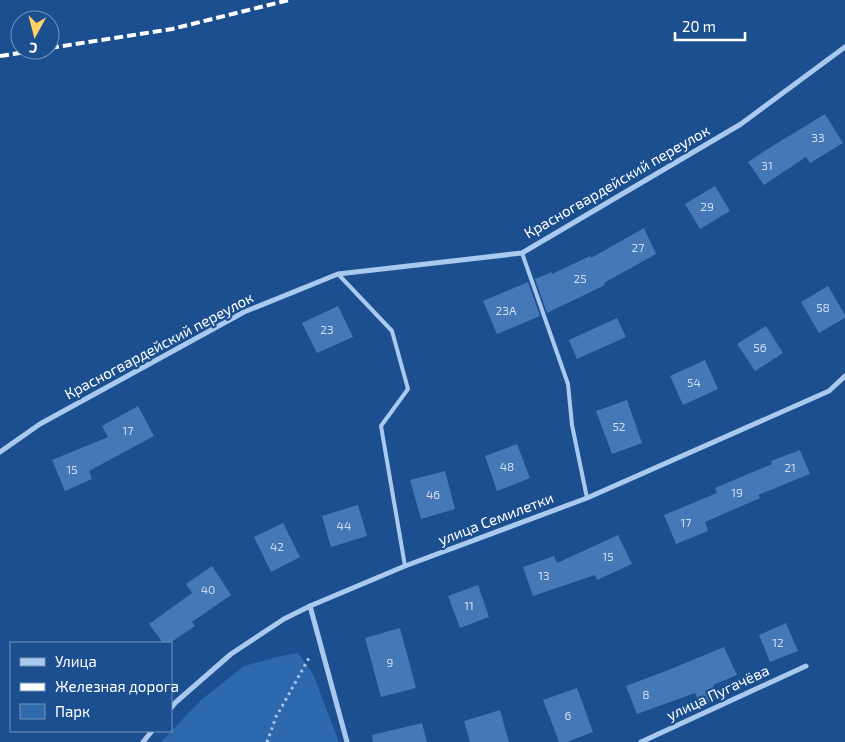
<svg xmlns="http://www.w3.org/2000/svg" width="845" height="742" font-family="'Exo 2',sans-serif">
<rect width="100%" height="100%" fill="#1b4f8f"/>
<polygon fill="#2e69ad" points="298,653 313,674 339,742 161,742 201,700 244,666 281,656"/>
<g fill="#4478b7">
<polygon points="825,114 843,143 810,163 806,157 764,185 748,162 766,150"/>
<polygon points="715,186 730,211 700,229 685,204"/>
<polygon points="644,228 656,254 604,283 605,285 547,313 535,279 552,272 552,274 590,256 591,258"/>
<polygon points="528,282 540,316 497,334 483,301"/>
<polygon points="828,286 845,315 845,318 819,333 801,302"/>
<polygon points="338,306 353,337 317,353 302,323"/>
<polygon points="617,318 626,337 577,359 569,340"/>
<polygon points="766,326 783,353 755,371 737,344"/>
<polygon points="705,360 718,389 683,405 670,376"/>
<polygon points="627,400 642,443 612,454 596,411"/>
<polygon points="138,406 154,436 89,471 92,479 65,491 52,460 108,437 102,426"/>
<polygon points="517,444 530,478 497,491 485,456"/>
<polygon points="800,450 810,474 758,495 760,498 705,522 708,531 676,544 664,515 717,493 715,488 772,464 771,461"/>
<polygon points="445,471 455,509 421,519 410,480"/>
<polygon points="358,505 367,536 331,547 322,516"/>
<polygon points="283,523 300,557 271,572 254,537"/>
<polygon points="618,535 632,564 597,580 595,575 533,596 523,567 554,556 557,563"/>
<polygon points="212,566 231,595 192,622 195,626 170,643 163,643 149,624 192,593 186,584"/>
<polygon points="478,585 489,617 460,628 448,596"/>
<polygon points="786,623 798,651 770,662 759,635"/>
<polygon points="400,628 416,688 381,697 365,638"/>
<polygon points="724,647 737,675 713,685 719,698 701,706 695,693 637,714 626,686 671,669"/>
<polygon points="577,688 593,732 567,742 559,742 543,700"/>
<polygon points="500,710 509,742 470,742 464,721"/>
<polygon points="422,723 427,742 373,742 372,735"/>
</g>
<g fill="none" stroke-linecap="round" stroke-linejoin="round">
<polyline stroke="#a9c9ee" stroke-width="3" stroke-dasharray="2.5 4" stroke-linecap="butt" points="267,742 276,717 309,658"/>
<g stroke="#a9c9ee" stroke-width="4">
<polyline points="522,253 568,384 572,425 587,498"/>
<polyline points="338,274 392,331 408,389 381,426 405,566"/>
</g>
<g stroke="#a9c9ee" stroke-width="5">
<polyline points="0,452 40,424 244,312 338,274 522,253 741,124 845,47"/>
<polyline points="310,606 347,742"/>
<polyline points="171,708 176,702 231,654 284,619 310,606 405,566 587,498 829,391 845,376"/>
<polyline points="143,742 152,731"/>
<polyline points="641,742 806,666"/>
</g>
<g stroke="#fff" stroke-width="4" stroke-dasharray="9 4" stroke-linecap="butt">
<polyline points="50,48 172,29 289,0"/>
<polyline points="0,56 40,50"/>
</g>
</g>
<g text-anchor="middle" stroke-width="4.5" stroke-linejoin="round" paint-order="stroke">
<g font-size="12" fill="#d0dded">
<text x="818" y="142">33</text>
<text x="767" y="170">31</text>
<text x="707" y="211">29</text>
<text x="638" y="252">27</text>
<text x="580" y="283">25</text>
<text x="823" y="312">58</text>
<text x="506" y="315">23А</text>
<text x="327" y="334">23</text>
<text x="760" y="352">56</text>
<text x="694" y="387">54</text>
<text x="619" y="431">52</text>
<text x="128" y="435">17</text>
<text x="507" y="471">48</text>
<text x="790" y="472">21</text>
<text x="72" y="474">15</text>
<text x="737" y="497">19</text>
<text x="433" y="499">46</text>
<text x="686" y="527">17</text>
<text x="344" y="530">44</text>
<text x="277" y="551">42</text>
<text x="608" y="561">15</text>
<text x="544" y="580">13</text>
<text x="208" y="594">40</text>
<text x="469" y="610">11</text>
<text x="778" y="647">12</text>
<text x="390" y="667">9</text>
<text x="646" y="699">8</text>
<text x="568" y="720">6</text>
</g>
<g font-size="15" fill="#fff" stroke="#1b4f8f">
<text transform="translate(617 182) rotate(-30)" y="5">Красногвардейский переулок</text>
<text transform="translate(159 346) rotate(-28)" y="5">Красногвардейский переулок</text>
<text transform="translate(496 519) rotate(-21)" y="5">улица Семилетки</text>
<text transform="translate(718 693) rotate(-25)" y="5">улица Пугачёва</text>
</g>
</g>
<rect x="10" y="642" width="162" height="90" fill="#1b4f8f" stroke="#7695bc"/>
<rect x="20" y="658" width="25" height="8" fill="#a9c9ee" stroke="#7695bc"/>
<text x="55" y="667" font-size="15" fill="#ffffff">Улица</text>
<rect x="20" y="683" width="25" height="8" fill="#ffffff" stroke="#7695bc"/>
<text x="55" y="692" font-size="15" fill="#ffffff">Железная дорога</text>
<rect x="20" y="704" width="25" height="15" fill="#2e69ad" stroke="#7695bc"/>
<text x="55" y="717" font-size="15" fill="#ffffff">Парк</text>
<g transform="translate(35 35) rotate(187)"><circle r="24" fill="#1b4f8f" stroke="#7695bc"/>
<path d="M0-4L9 19L0 12L-9 19Z" fill="#ffd166"/>
<text y="-8" font-size="14" font-weight="bold" text-anchor="middle" fill="#ffffff">С</text>
</g>
<path d="M675 32v8h70v-8" fill="none" stroke="#ffffff" stroke-width="2.5"/>
<text x="682" y="32" font-size="15" fill="#ffffff" stroke="#1b4f8f" stroke-width="4" paint-order="stroke">20 m</text>
</svg>
